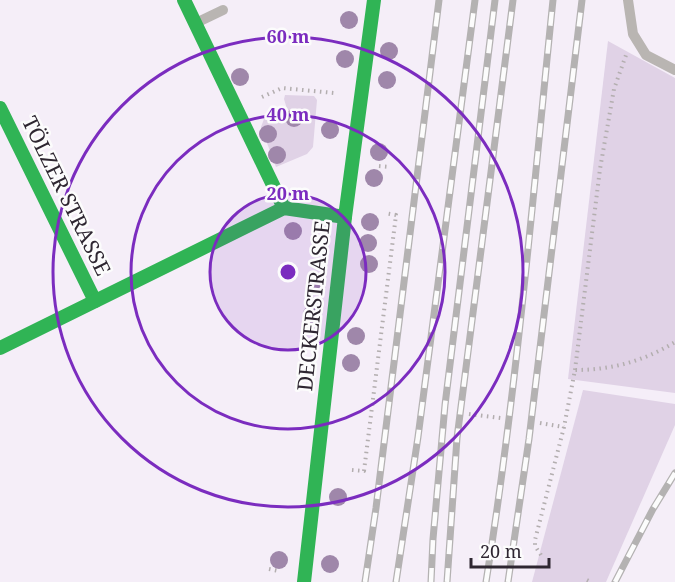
<svg xmlns="http://www.w3.org/2000/svg" width="675" height="582" font-family="'Noto Serif',serif">
<rect width="100%" height="100%" fill="#f5eef8"/>
<g fill="#e0d2e6">
<polygon points="608,41 675,78 675,393 568,379"/>
<polygon points="285,95 314,96 317,100 313,147 307,154 276,167 261,127 264,119 274,123 283,119 287,109 284,99"/>
<polygon points="583,390 675,404 675,425 606,582 532,582"/>
</g>
<g fill="none" stroke-linecap="round" stroke-linejoin="round">
<g stroke="#b3aeaf" stroke-width="4" stroke-dasharray="1.5 4.5" stroke-linecap="butt">
<polyline points="262,97 282,88 334,93"/>
<polyline points="379,166 390,167"/>
<polyline points="575,370 600,169 614,89 626,55"/>
<polyline points="469,414 501,418"/>
<polyline points="540,423 564,427"/>
<polyline points="352,470 364,471 396,215 385,213"/>
<path d="M 541,555 L 535,546 L 535,540 L 564,427 L 575,370 C 612,370 644,361 675,342"/>
<polyline points="269,569 279,571"/>
<polyline points="587,580 591,582"/>
</g>
<g stroke="#b9b5b2" stroke-width="10">
<polyline points="628,0 633,34 646,55 675,70"/>
<polyline points="198,22 223,10"/>
</g>
<g stroke="#30b455" stroke-width="14">
<polyline points="184,0 284,208"/>
<polyline points="0,108 95,301"/>
<polyline points="0,348 284,208 345,217"/>
<polyline points="304,582 345,217 374,0"/>
</g>
<g stroke="#b4b2b2" stroke-width="7">
<g id="rail">
<polyline points="365,582 376,508 439,0"/>
<polyline points="396,582 418,437 475,0"/>
<polyline points="431,582 433,539 445,405 495,0"/>
<polyline points="447,582 457,438 513,0"/>
<path d="M 486,582 C 517,389 533,194 553,0"/>
<polyline points="508,582 529,439 582,0"/>
<polyline points="615,582 653,509 675,473"/>
</g>
</g>
<use href="#rail" stroke="#fcfcfc" stroke-width="4.5" stroke-dasharray="14" stroke-linecap="butt"/>
</g>
<g fill="#9f87aa">
<circle cx="349" cy="20" r="9"/>
<circle cx="389" cy="51" r="9"/>
<circle cx="345" cy="59" r="9"/>
<circle cx="240" cy="77" r="9"/>
<circle cx="387" cy="80" r="9"/>
<circle cx="294" cy="118" r="9"/>
<circle cx="330" cy="130" r="9"/>
<circle cx="268" cy="134" r="9"/>
<circle cx="379" cy="152" r="9"/>
<circle cx="277" cy="155" r="9"/>
<circle cx="374" cy="178" r="9"/>
<circle cx="370" cy="222" r="9"/>
<circle cx="293" cy="231" r="9"/>
<circle cx="368" cy="243" r="9"/>
<circle cx="369" cy="264" r="9"/>
<circle cx="316" cy="282" r="9"/>
<circle cx="312" cy="314" r="9"/>
<circle cx="356" cy="336" r="9"/>
<circle cx="351" cy="363" r="9"/>
<circle cx="338" cy="497" r="9"/>
<circle cx="279" cy="560" r="9"/>
<circle cx="330" cy="564" r="9"/>
</g>
<circle cx="288" cy="272" r="78" fill="#7b2cbf" fill-opacity=".12"/>
<g fill="none" stroke="#7b2cbf" stroke-width="3">
<circle cx="288" cy="272" r="78"/>
<circle cx="288" cy="272" r="157"/>
<circle cx="288" cy="272" r="235"/>
</g>
<g text-anchor="middle" stroke-width="5" stroke-linejoin="round" paint-order="stroke">
<g font-size="21" fill="#2e2631" stroke="#fcfcfc">
<text transform="translate(66 196) rotate(64)" y="7">TÖLZER STRASSE</text>
<text transform="translate(314 306) rotate(-84)" y="7">DECKERSTRASSE</text>
</g>
</g>
<circle cx="288" cy="272" r="9" fill="#7b2cbf" stroke="#fcfcfc" stroke-width="3"/>
<g font-size="18" text-anchor="middle" font-weight="bold" fill="#7b2cbf" stroke="#fcfcfc" stroke-width="5" stroke-linejoin="round" paint-order="stroke">
<text x="288" y="43">60 m</text>
<text x="288" y="121">40 m</text>
<text x="288" y="200">20 m</text>
</g>
<path d="M471 558v9h78v-9" fill="none" stroke="#2e2631" stroke-width="3"/>
<text x="480" y="558" font-size="18" fill="#2e2631" stroke="#fcfcfc" stroke-width="4.5" paint-order="stroke">20 m</text>
</svg>
